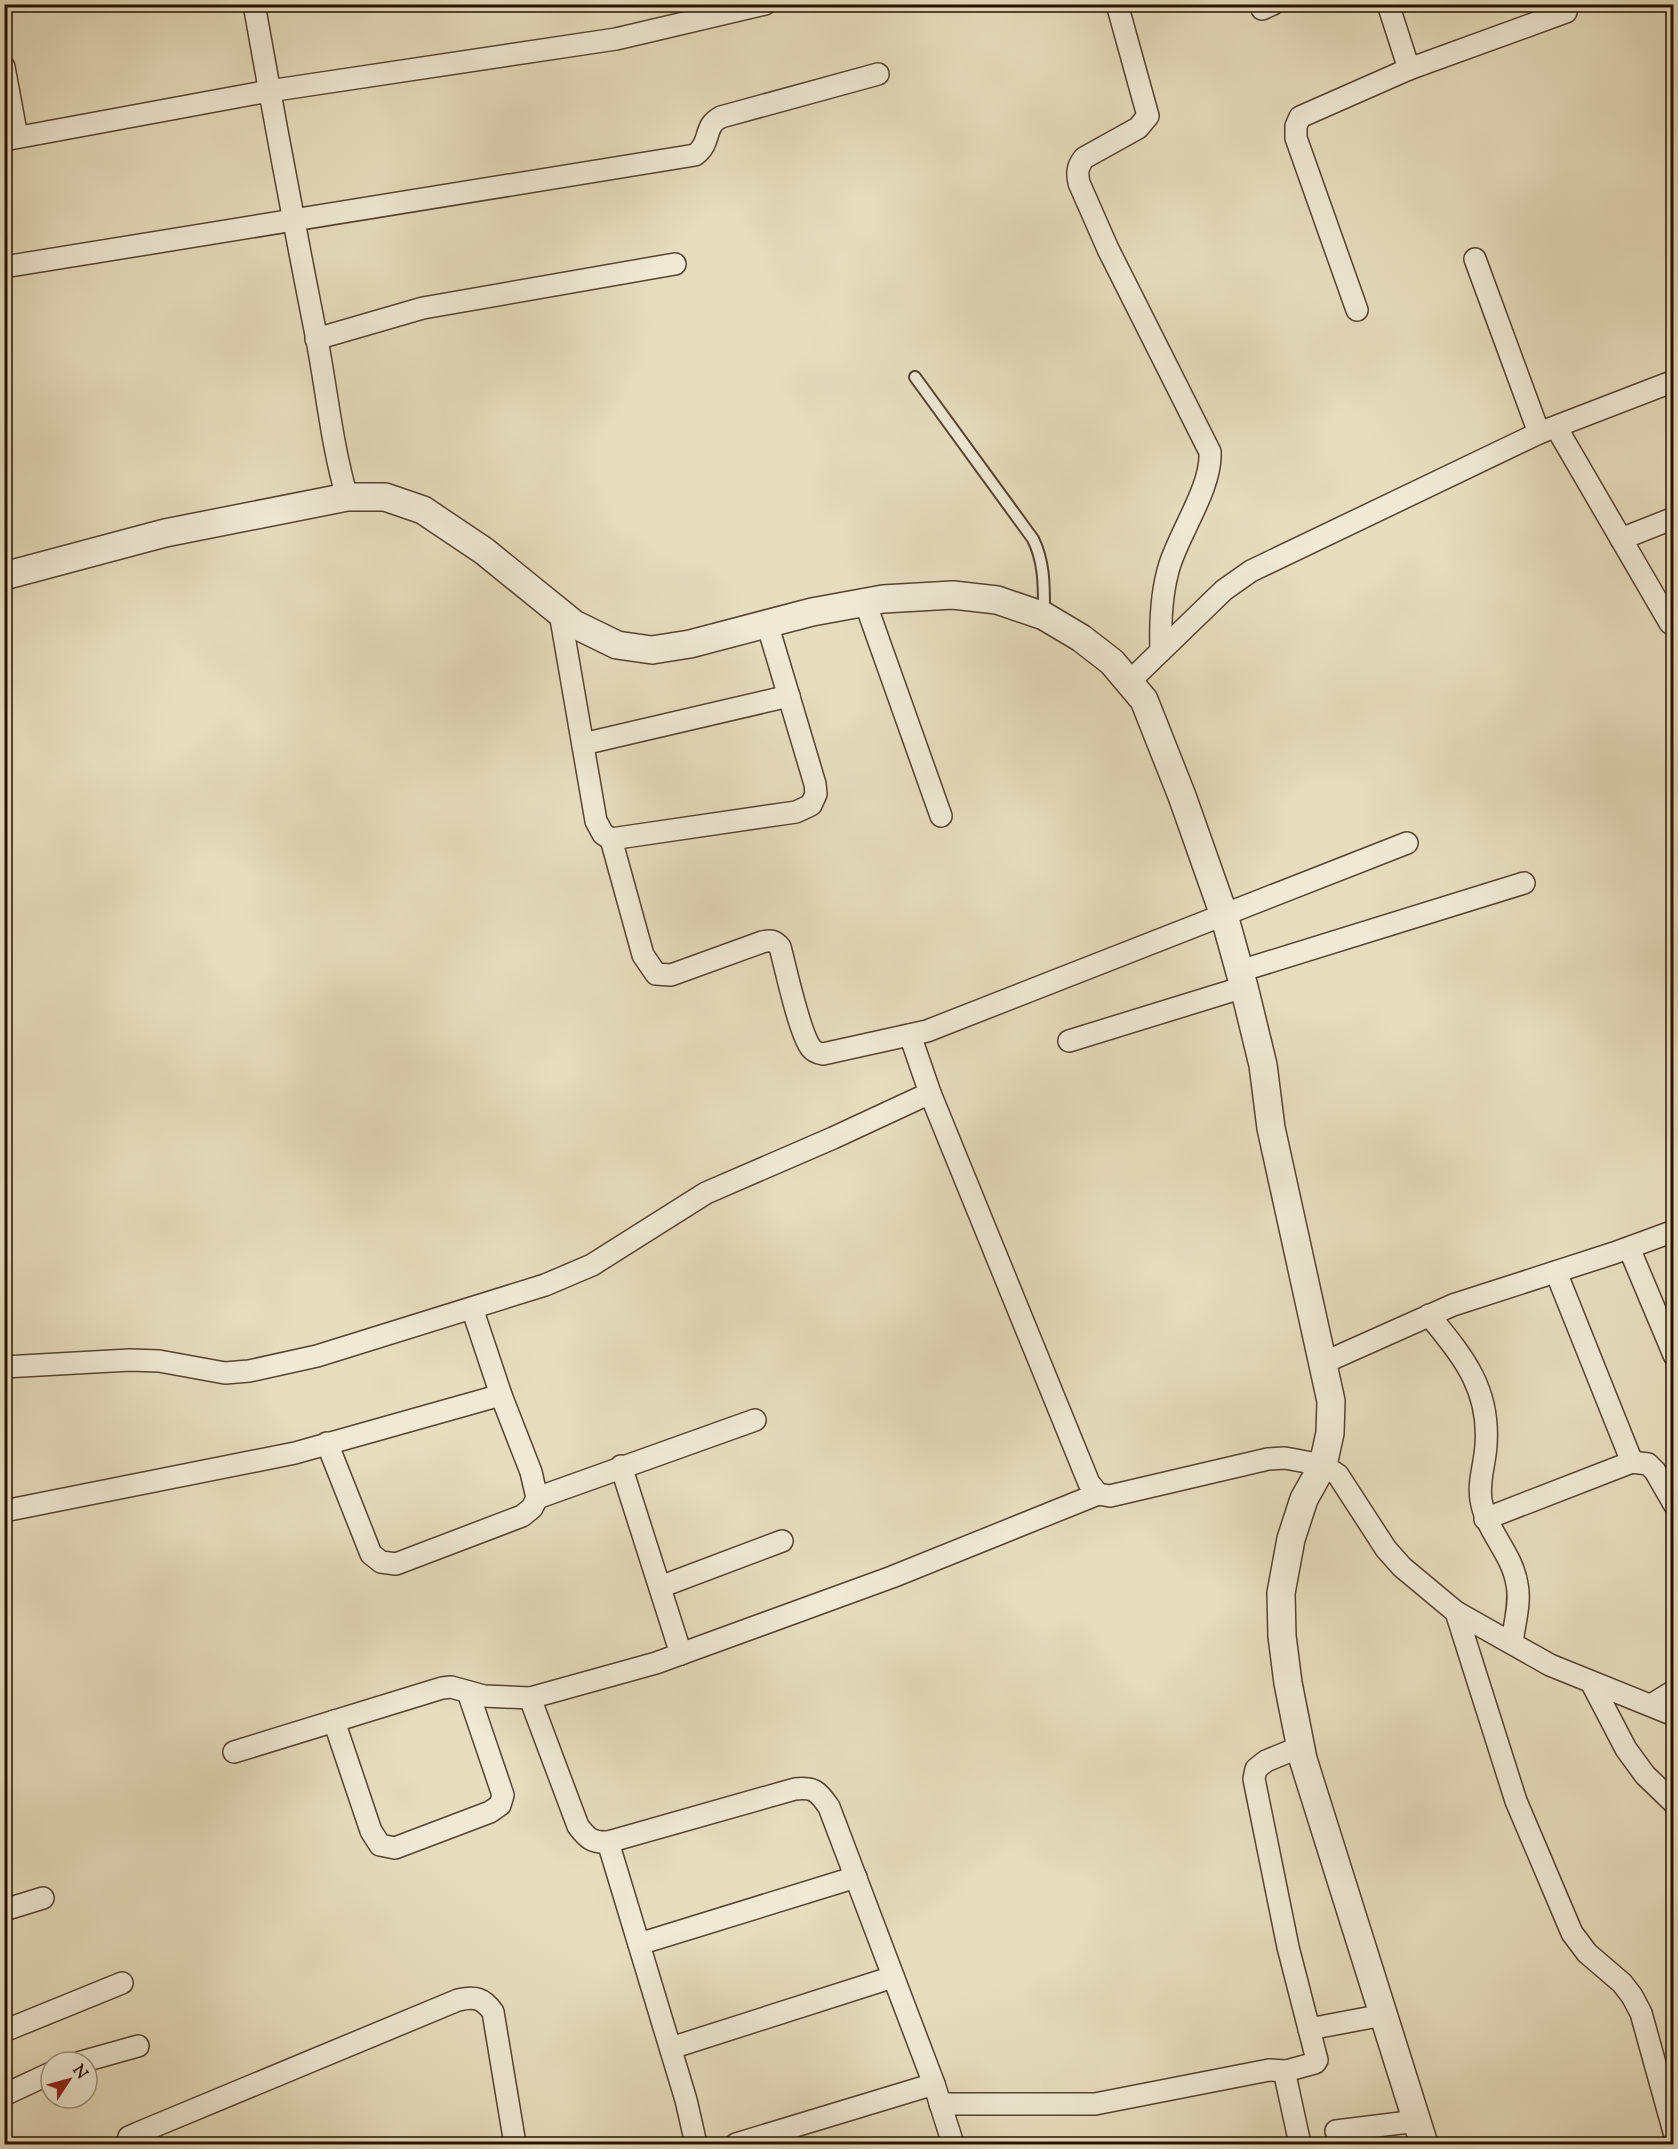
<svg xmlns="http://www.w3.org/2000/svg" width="1678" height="2149" font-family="'Sorts Mill Goudy',serif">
<rect width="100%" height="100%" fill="#e6ddbe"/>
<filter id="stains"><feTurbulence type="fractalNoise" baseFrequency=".00333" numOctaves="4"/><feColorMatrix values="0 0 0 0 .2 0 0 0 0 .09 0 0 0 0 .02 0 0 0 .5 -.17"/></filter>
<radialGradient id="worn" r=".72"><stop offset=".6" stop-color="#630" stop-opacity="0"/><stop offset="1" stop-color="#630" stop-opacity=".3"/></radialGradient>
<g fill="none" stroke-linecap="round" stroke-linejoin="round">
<g stroke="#574330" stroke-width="14">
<path id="service" d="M 915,377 L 1033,539 C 1045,563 1044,589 1044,616"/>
</g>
<g stroke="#574330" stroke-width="24">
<g id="minor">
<path d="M 254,4 C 274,117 295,229 317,340 C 327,392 332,446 347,497"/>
<path d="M 1117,4 L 1148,116 L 1138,128 L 1084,158 C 1077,167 1077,173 1079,183 L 1108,249 L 1210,452 C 1212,486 1181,530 1170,564 C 1161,592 1160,621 1161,651"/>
<polyline points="1388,4 1409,69"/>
<polyline points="1262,9 1273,4"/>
<polyline points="4,67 17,137"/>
<polyline points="4,140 269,91 616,39 765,4"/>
<polyline points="1475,259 1539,433"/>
<path d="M 4,267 L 695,155 C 713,141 702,127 721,117 L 878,74"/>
<polyline points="1357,310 1296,138 1296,126 1300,117 1409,69 1566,12"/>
<polyline points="316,339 423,308 675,264"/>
<polyline points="1556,427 1670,623 1674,625"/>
<polyline points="1621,539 1674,518"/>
<polyline points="865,602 941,816"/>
<polyline points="560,613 596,821 603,834 611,839 796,812 811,805 816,794 815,784 767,623"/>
<polyline points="1129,682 1224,590 1251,571 1539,433 1674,381"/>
<polyline points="583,744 789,696"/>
<path d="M 611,839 L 643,955 L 656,974 L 671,975 L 762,942 C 771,940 774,940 780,947 C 786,969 799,1032 811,1048 C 814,1052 818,1053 823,1054 L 927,1031 L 1407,843"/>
<polyline points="1240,971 1524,883"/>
<polyline points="910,1035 930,1093 1089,1483 1098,1494 1110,1496 1268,1459 1285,1458 1323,1465 1338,1475 1386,1549 1402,1567 1456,1612 1550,1665 1674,1715"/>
<polyline points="1069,1041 1244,987"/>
<polyline points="1629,1248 1674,1355"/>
<polyline points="1556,1272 1632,1462"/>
<path d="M 1429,1315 C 1463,1357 1490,1388 1486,1445 C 1485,1464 1478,1481 1481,1500 C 1486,1531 1512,1553 1517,1584 C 1521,1602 1514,1625 1512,1643"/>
<polyline points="1323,1363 1453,1305 1614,1253 1674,1231"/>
<polyline points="4,1367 130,1360 159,1361 225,1373 249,1371 317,1356 545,1285 592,1265 706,1193 833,1138 930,1093"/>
<polyline points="327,1443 371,1554 381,1562 396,1564 522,1516 532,1508 537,1498 531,1472 501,1395 472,1308"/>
<polyline points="621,1466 681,1654"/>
<polyline points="537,1498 755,1420"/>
<polyline points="4,1511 295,1453 501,1395"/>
<polyline points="1485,1519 1632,1462 1648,1464 1655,1471 1674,1504"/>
<polyline points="660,1587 782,1541"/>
<polyline points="1456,1612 1516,1801 1572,1933 1587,1953 1622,1983 1632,1996 1641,2013 1674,2132"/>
<polyline points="1591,1682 1626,1749 1645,1775 1674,1803"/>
<path d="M 530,1698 L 578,1826 C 587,1838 592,1843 608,1842 L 795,1789 C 814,1787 818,1791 829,1807 L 934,2084 L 953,2144"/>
<polyline points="1651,1705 1674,1691"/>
<polyline points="334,1721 371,1831 380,1845 395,1848 490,1812 500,1805 503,1795 468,1692"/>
<polyline points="234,1752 442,1688 451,1687 484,1696 530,1698 656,1663 892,1577 1098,1494"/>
<polyline points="608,1842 686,2100 696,2144"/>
<polyline points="4,1910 43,1898"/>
<polyline points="639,1944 856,1877"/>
<polyline points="1309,2029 1383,2015"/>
<polyline points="4,2031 122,1983"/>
<polyline points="671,2048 893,1977"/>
<polyline points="81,2062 138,2046"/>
<polyline points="4,2095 51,2073"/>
<polyline points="940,2104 1095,2104 1269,2070 1286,2071"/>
<polyline points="1336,2131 1417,2121"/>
<path d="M 127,2144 L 129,2137 L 138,2133 L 458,2000 C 475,1996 483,1998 493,2012 L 515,2144"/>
<polyline points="736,2144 934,2084"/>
<polyline points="1300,2144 1285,2075 1286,2071 1315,2063 1317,2060 1288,1947 1254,1779 1256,1769 1266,1761 1300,1747"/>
</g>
</g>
<g stroke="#574330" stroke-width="30">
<polyline id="tertiary" points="4,576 165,533 347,497 385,497 423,510 484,551 574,624 617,645 652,650 690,644 812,612 883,599 953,595 997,600 1044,616 1081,638 1112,662 1144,700 1182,796 1224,915 1244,987 1263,1065 1271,1128 1331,1401 1330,1433 1323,1465 1304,1499 1291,1539 1281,1593 1282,1636 1288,1683 1303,1759 1424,2144"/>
</g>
<use href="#service" stroke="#efe9d5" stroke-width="10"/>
<use href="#minor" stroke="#efe9d5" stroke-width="21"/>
<use href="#tertiary" stroke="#efe9d5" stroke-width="27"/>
</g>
<rect width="1678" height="2149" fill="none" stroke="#e6ddbe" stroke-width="24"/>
<rect x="6" y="6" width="1666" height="2137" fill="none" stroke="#271000" stroke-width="3"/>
<rect x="12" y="12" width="1654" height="2125" fill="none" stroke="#271000" stroke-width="1.5"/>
<g transform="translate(69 2080) rotate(54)"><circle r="28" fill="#efe9d5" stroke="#9f9280" stroke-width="1.5"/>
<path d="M0-4.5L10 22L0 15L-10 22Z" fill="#8f2418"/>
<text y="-9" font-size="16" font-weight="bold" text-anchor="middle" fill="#271000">N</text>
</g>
<rect width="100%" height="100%" filter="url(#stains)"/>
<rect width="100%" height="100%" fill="url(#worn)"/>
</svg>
